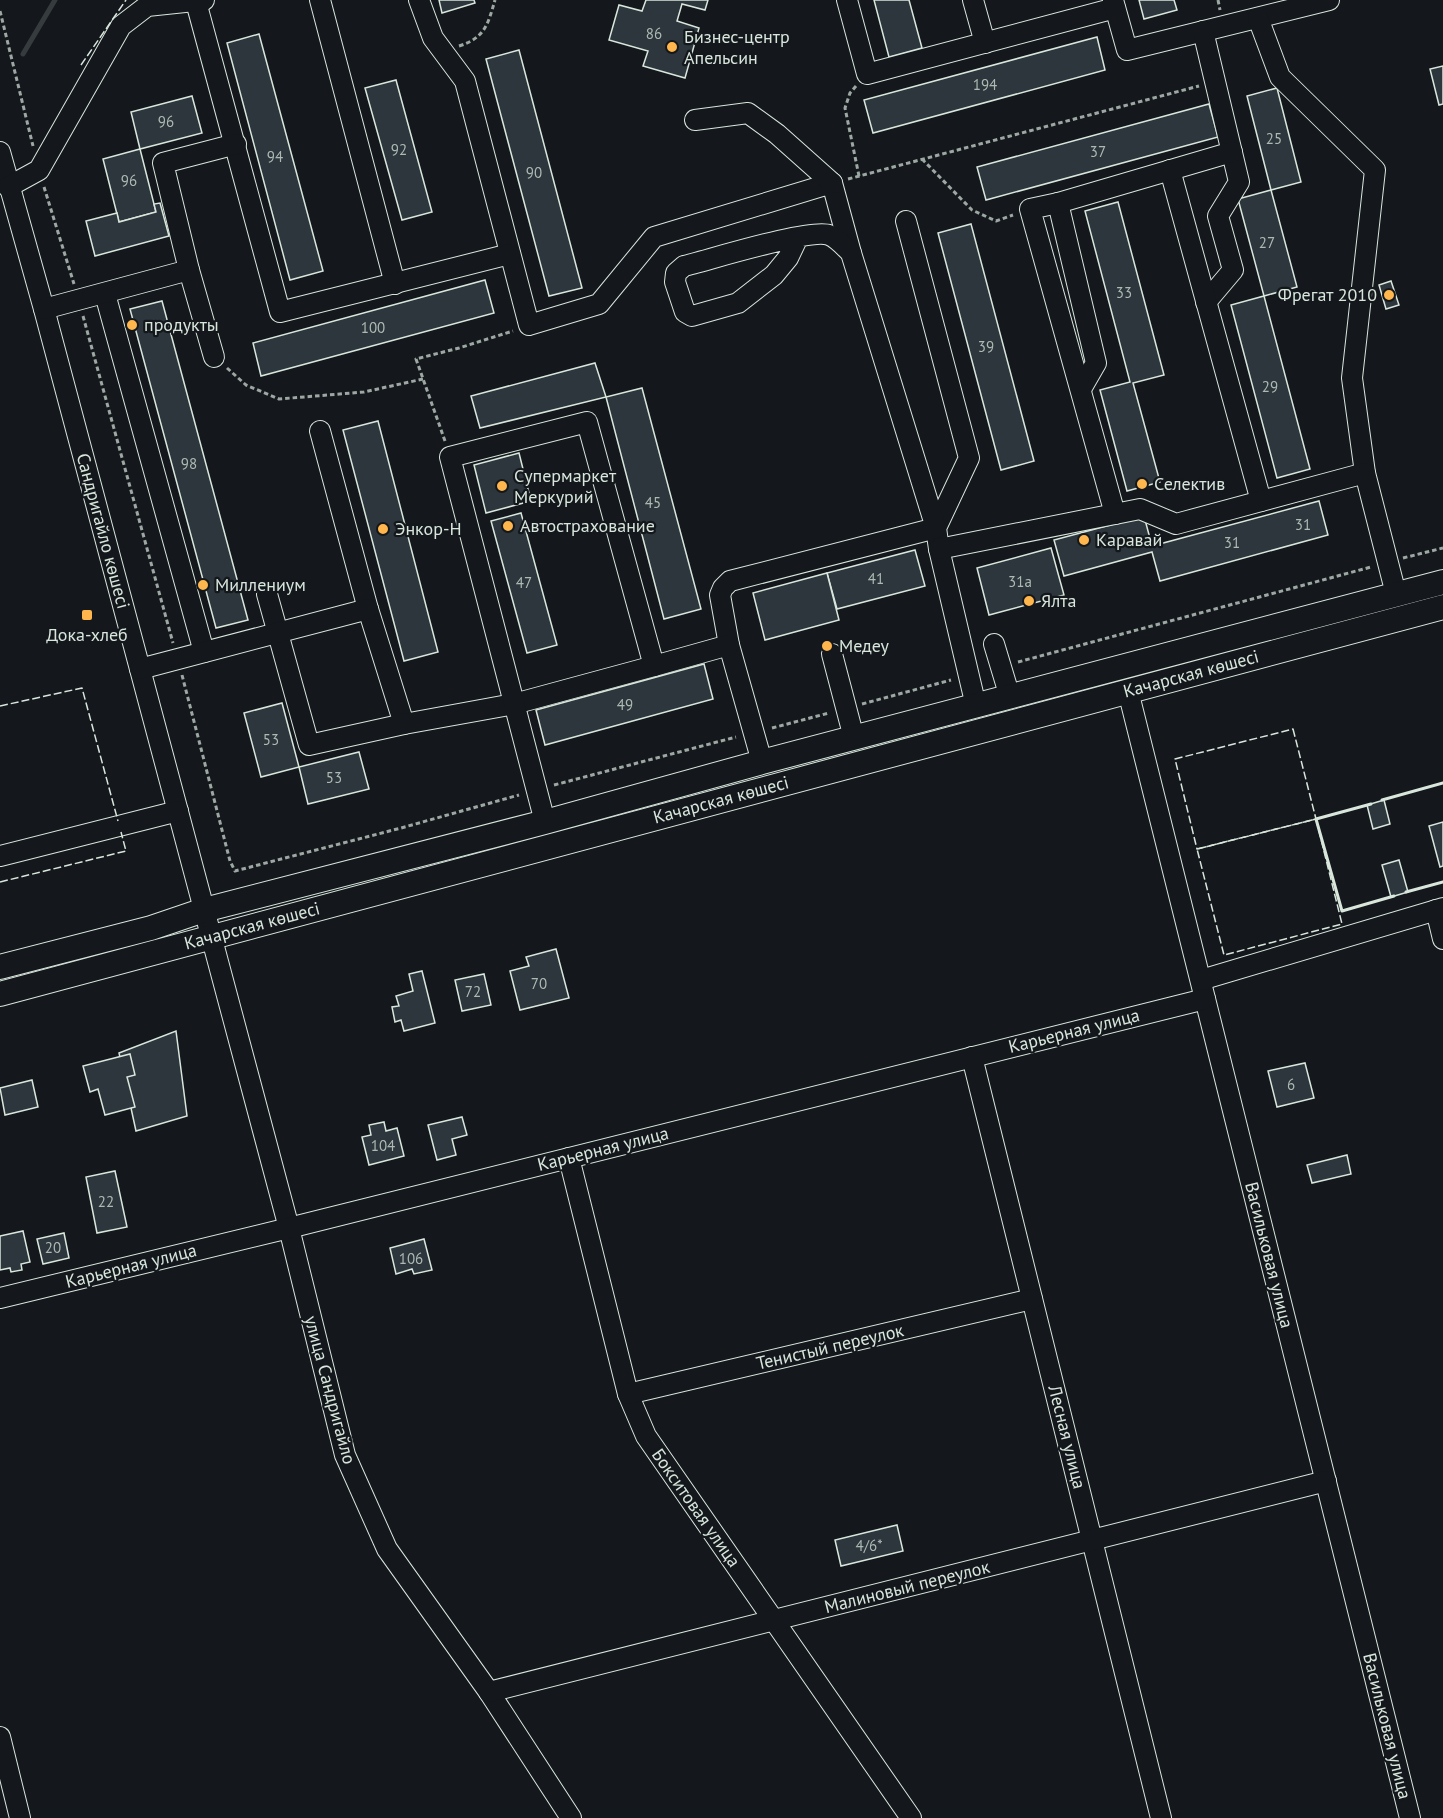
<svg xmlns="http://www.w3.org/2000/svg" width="1443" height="1818" font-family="'PT Sans',sans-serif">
<rect width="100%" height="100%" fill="#14181c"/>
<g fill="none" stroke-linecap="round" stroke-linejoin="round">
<polyline stroke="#363b3e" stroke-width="5" points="23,54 55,0"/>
</g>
<g fill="#2c363c" stroke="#d8e6dc" stroke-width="1.5">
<polygon points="439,0 474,0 475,3 442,13"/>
<polygon points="646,0 708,0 705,10 682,4 677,21 699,28 685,78 643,66 648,51 609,40 619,5 642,11"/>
<polygon points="874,0 909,0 922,48 889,57"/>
<polygon points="1139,0 1174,0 1177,10 1144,19"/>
<polygon points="259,34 323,271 290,280 227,43"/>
<polygon points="1097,37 1105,70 873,133 864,100"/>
<polygon points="519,50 582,288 549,296 486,59"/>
<polygon points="1443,66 1443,104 1439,105 1430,69"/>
<polygon points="396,80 432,212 402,220 365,88"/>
<polygon points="1277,88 1301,182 1271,190 1247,96"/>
<polygon points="192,96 202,133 140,149 131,112"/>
<polygon points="1209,104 1218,137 986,200 977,167"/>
<polygon points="140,149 156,212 119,222 103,159"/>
<polygon points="1271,190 1297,287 1264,296 1238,199"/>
<polygon points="1118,202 1164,375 1133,383 1160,482 1127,491 1100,390 1130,382 1085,211"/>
<polygon points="160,203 169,236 95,256 86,221 117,213 119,222 156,212 154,204"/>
<polygon points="971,224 1034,461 1001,470 938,233"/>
<polygon points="485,280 494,313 261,376 253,343"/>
<polygon points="1391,281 1399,305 1386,309 1379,285"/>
<polygon points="1264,296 1310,469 1277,478 1231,305"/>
<polygon points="162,301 248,620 216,628 130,309"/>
<polygon points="595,363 606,397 480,428 471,396"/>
<polygon points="642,388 701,609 664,619 606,397"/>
<polygon points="378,421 438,652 404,661 343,430"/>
<polygon points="519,453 531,501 486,513 474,465"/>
<polygon points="1319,501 1328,535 1160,581 1152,552 1064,576 1054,540 1144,516 1152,546"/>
<polygon points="521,513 557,645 527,653 491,521"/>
<polygon points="1051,548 1064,595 989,615 977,568"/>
<polygon points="915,550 925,586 837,609 827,573"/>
<polygon points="827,573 839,620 765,640 753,593"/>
<polygon points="704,664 713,699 545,745 536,710"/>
<polygon points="282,703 299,767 261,777 244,713"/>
<polygon points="359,752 369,789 308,804 299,767"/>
<polygon points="1384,800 1390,824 1373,829 1367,805"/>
<polygon points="1443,822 1443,866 1440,867 1429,826"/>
<polygon points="1399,860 1408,892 1391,897 1382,865"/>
<polygon points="556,949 569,998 520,1010 510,971 529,966 526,957"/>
<polygon points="422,971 435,1023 404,1031 401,1020 395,1022 392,1007 399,1006 396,996 413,991 409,974"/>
<polygon points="484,974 491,1005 462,1011 455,980"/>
<polygon points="176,1031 187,1116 136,1131 119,1053"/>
<polygon points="130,1054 135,1075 127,1077 135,1107 105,1115 98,1089 90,1092 83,1066"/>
<polygon points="1305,1063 1314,1098 1277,1107 1268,1071"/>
<polygon points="32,1080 38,1107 5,1115 0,1088"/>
<polygon points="462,1117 467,1135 452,1139 456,1155 437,1160 428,1125"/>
<polygon points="384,1122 386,1131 397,1128 404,1156 369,1165 362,1137 371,1135 369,1125"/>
<polygon points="1347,1155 1351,1174 1312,1183 1307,1165"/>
<polygon points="115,1171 127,1227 97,1233 86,1177"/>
<polygon points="23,1231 30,1262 21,1264 22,1270 11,1272 10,1268 0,1270 0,1236"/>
<polygon points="64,1233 69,1258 43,1264 37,1239"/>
<polygon points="424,1239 432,1270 414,1274 412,1269 396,1274 390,1248"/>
<polygon points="897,1525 903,1551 841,1566 835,1540"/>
</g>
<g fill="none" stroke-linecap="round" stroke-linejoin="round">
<g stroke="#d8e6dc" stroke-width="22">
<g id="minor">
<polyline points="320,0 395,284"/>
<polyline points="419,0 433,38 465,81 529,325 599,304 654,237 832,183 851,253"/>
<polyline points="847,0 867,74 1115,8"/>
<polyline points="973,0 985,43"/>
<polyline points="1113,0 1127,50 1329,0"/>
<polyline points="196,2 280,312 510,254"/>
<polyline points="1258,18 1280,77 1375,170 1352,378 1365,473"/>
<polyline points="1203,31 1239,182 1218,216 1233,270 1206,302"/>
<polyline points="695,120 748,113 777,134 832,183"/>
<polyline points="0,152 44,309 289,1228 345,1455 387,1549 489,1692 571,1818"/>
<polyline points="1170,170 1261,501"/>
<polyline points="8,187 39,170 121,26 147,6 204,0"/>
<polyline points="1058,203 1096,363 1081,389"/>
<polyline points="906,221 969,458 936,528 939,549 976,706"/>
<polyline points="189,270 214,357"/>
<polyline points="105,294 204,652"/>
<polyline points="44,309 189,270 163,163 236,144"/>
<polyline points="320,431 368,609 404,724"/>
<polyline points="1115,514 1030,209 1058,203 1232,152"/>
<polyline points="939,549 1140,509 1176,524 1365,473 1396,594"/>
<polyline points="267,594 309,745 404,724 514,704 654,666"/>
<polyline points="994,644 1010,697"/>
<polyline points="832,654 854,738"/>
<polyline points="140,669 368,609"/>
<polyline points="1128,691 1410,1818"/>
<path d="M 762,762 L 729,645 L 720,595 L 723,588 L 730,581 L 936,528 L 851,253 C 845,247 837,238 829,235 C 811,228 709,260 684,266 L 676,273 L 675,282 L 685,312 L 692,316 L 738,303 L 774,275 L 788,258 L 798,237"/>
<polyline points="545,822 450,457 587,422 654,666 729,645"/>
<polyline points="0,856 178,811"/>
<polyline points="1436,910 1443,939"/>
<polyline points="1201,980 1443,908"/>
<polyline points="972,1057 1161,1818"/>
<polyline points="569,1158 628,1394 646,1436 911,1818"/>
<polyline points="0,1298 289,1228 1205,999"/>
<polyline points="628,1394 1032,1299"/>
<polyline points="489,1692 1326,1481"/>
<polyline points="0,1737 20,1818"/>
</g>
</g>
<g stroke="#d8e6dc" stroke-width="26">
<g id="major">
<polyline points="0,967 151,928 204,910 545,822 762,762 1443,582"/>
<polyline points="0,994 1443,607"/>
</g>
</g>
<g stroke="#9da8a2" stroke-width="3" stroke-dasharray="4.5 3" stroke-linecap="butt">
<polyline points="1218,0 1220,10"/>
<polyline points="0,11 33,146"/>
<path d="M 459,46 C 485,38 488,24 495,0"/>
<polyline points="856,86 850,93 845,108 859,176"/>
<polyline points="922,159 972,210 996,221 1013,215"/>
<polyline points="848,179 1199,86"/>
<polyline points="44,187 74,284"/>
<polyline points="83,316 173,643"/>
<polyline points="227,368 246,385 279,399 364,392 423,379"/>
<polyline points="445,441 416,359 459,348 513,331"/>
<polyline points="1403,558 1443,548"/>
<polyline points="1018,662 1371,567"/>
<polyline points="182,675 230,861 235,871 401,828 519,795"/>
<polyline points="862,704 951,680"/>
<polyline points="772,728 829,713"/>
<polyline points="554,785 736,737"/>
</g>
<use href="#minor" stroke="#14181c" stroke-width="20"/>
<use href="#major" stroke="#14181c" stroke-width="24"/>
<g stroke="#d8e6dc" stroke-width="1.5" stroke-dasharray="8 3" stroke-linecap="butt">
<polyline points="81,65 126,0"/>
<polyline points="0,706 82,688 118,821"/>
<polygon points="1293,729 1316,819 1197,849 1175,759"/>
<polygon points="1316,819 1342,924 1224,955 1197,849"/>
<polyline points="0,882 126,851 121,832"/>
</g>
<g stroke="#d8e6dc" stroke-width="3">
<polyline points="1382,800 1443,783"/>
<polyline points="1371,804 1316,819 1342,911 1394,896"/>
<polyline points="1406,892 1443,882"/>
</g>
</g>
<g fill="#ffb74d" stroke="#14181c" stroke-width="2">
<circle cx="672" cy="47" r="6"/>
<circle cx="1389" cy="295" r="6"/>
<circle cx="132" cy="325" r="6"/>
<circle cx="1142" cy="484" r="6"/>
<circle cx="502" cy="486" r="6"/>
<circle cx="508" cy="526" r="6"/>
<circle cx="383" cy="529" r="6"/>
<circle cx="1084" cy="540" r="6"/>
<circle cx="203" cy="585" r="6"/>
<circle cx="1029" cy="601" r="6"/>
<rect x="81" y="609" width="12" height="12" rx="3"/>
<circle cx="827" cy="646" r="6"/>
</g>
<g text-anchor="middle" stroke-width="4.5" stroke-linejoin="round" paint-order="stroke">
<g font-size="15" fill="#adbab4">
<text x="654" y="39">86</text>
<text x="985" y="90">194</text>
<text x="166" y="127">96</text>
<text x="1274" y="144">25</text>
<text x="399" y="155">92</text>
<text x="1098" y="157">37</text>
<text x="275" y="162">94</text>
<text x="534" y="178">90</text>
<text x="129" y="186">96</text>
<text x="1267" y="248">27</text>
<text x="1124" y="298">33</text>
<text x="373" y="333">100</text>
<text x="986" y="352">39</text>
<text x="1270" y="392">29</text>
<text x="189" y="469">98</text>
<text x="653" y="508">45</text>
<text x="1303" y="530">31</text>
<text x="1232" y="548">31</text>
<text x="876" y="584">41</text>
<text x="1020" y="587">31а</text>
<text x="524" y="588">47</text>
<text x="625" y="710">49</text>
<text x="271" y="745">53</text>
<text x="334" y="783">53</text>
<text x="539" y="989">70</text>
<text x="473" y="997">72</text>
<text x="1291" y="1090">6</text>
<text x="383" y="1151">104</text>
<text x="106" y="1207">22</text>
<text x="53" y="1253">20</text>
<text x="411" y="1264">106</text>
<text x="869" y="1551">4/6*</text>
</g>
<g font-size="18" fill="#d8e6dc" stroke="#14181c" text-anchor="start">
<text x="684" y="43">Бизнес-центр<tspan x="684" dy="21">Апельсин</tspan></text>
<text x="1377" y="301" text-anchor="end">Фрегат 2010</text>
<text x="144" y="331">продукты</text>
<text x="514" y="482">Супермаркет<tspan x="514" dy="21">Меркурий</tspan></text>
<text x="1154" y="490">Селектив</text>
<text x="520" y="532">Автострахование</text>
<text x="395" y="535">Энкор-Н</text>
<text x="1096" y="546">Каравай</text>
<text x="215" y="591">Миллениум</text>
<text x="1041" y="607">Ялта</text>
<text x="87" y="641" text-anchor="middle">Дока-хлеб</text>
<text x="839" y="652">Медеу</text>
</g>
<g font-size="18" fill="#d8e6dc" stroke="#14181c">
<text transform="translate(103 531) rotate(75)" y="6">Сандригайло көшесі</text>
<text transform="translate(1191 674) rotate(-15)" y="6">Качарская көшесі</text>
<text transform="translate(721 800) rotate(-15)" y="6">Качарская көшесі</text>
<text transform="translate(252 926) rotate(-15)" y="6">Качарская көшесі</text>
<text transform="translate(1074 1031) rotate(-14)" y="6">Карьерная улица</text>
<text transform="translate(603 1149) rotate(-14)" y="6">Карьерная улица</text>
<text transform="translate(1269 1255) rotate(76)" y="6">Васильковая улица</text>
<text transform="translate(131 1266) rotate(-14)" y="6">Карьерная улица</text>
<text transform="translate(830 1347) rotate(-13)" y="6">Тенистый переулок</text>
<text transform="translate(330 1390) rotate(75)" y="6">улица Сандригайло</text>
<text transform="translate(1067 1437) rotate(76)" y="6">Лесная улица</text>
<text transform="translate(696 1508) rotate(55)" y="6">Бокситовая улица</text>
<text transform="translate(907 1587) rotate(-14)" y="6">Малиновый переулок</text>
<text transform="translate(1387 1726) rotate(76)" y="6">Васильковая улица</text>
</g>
</g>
</svg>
